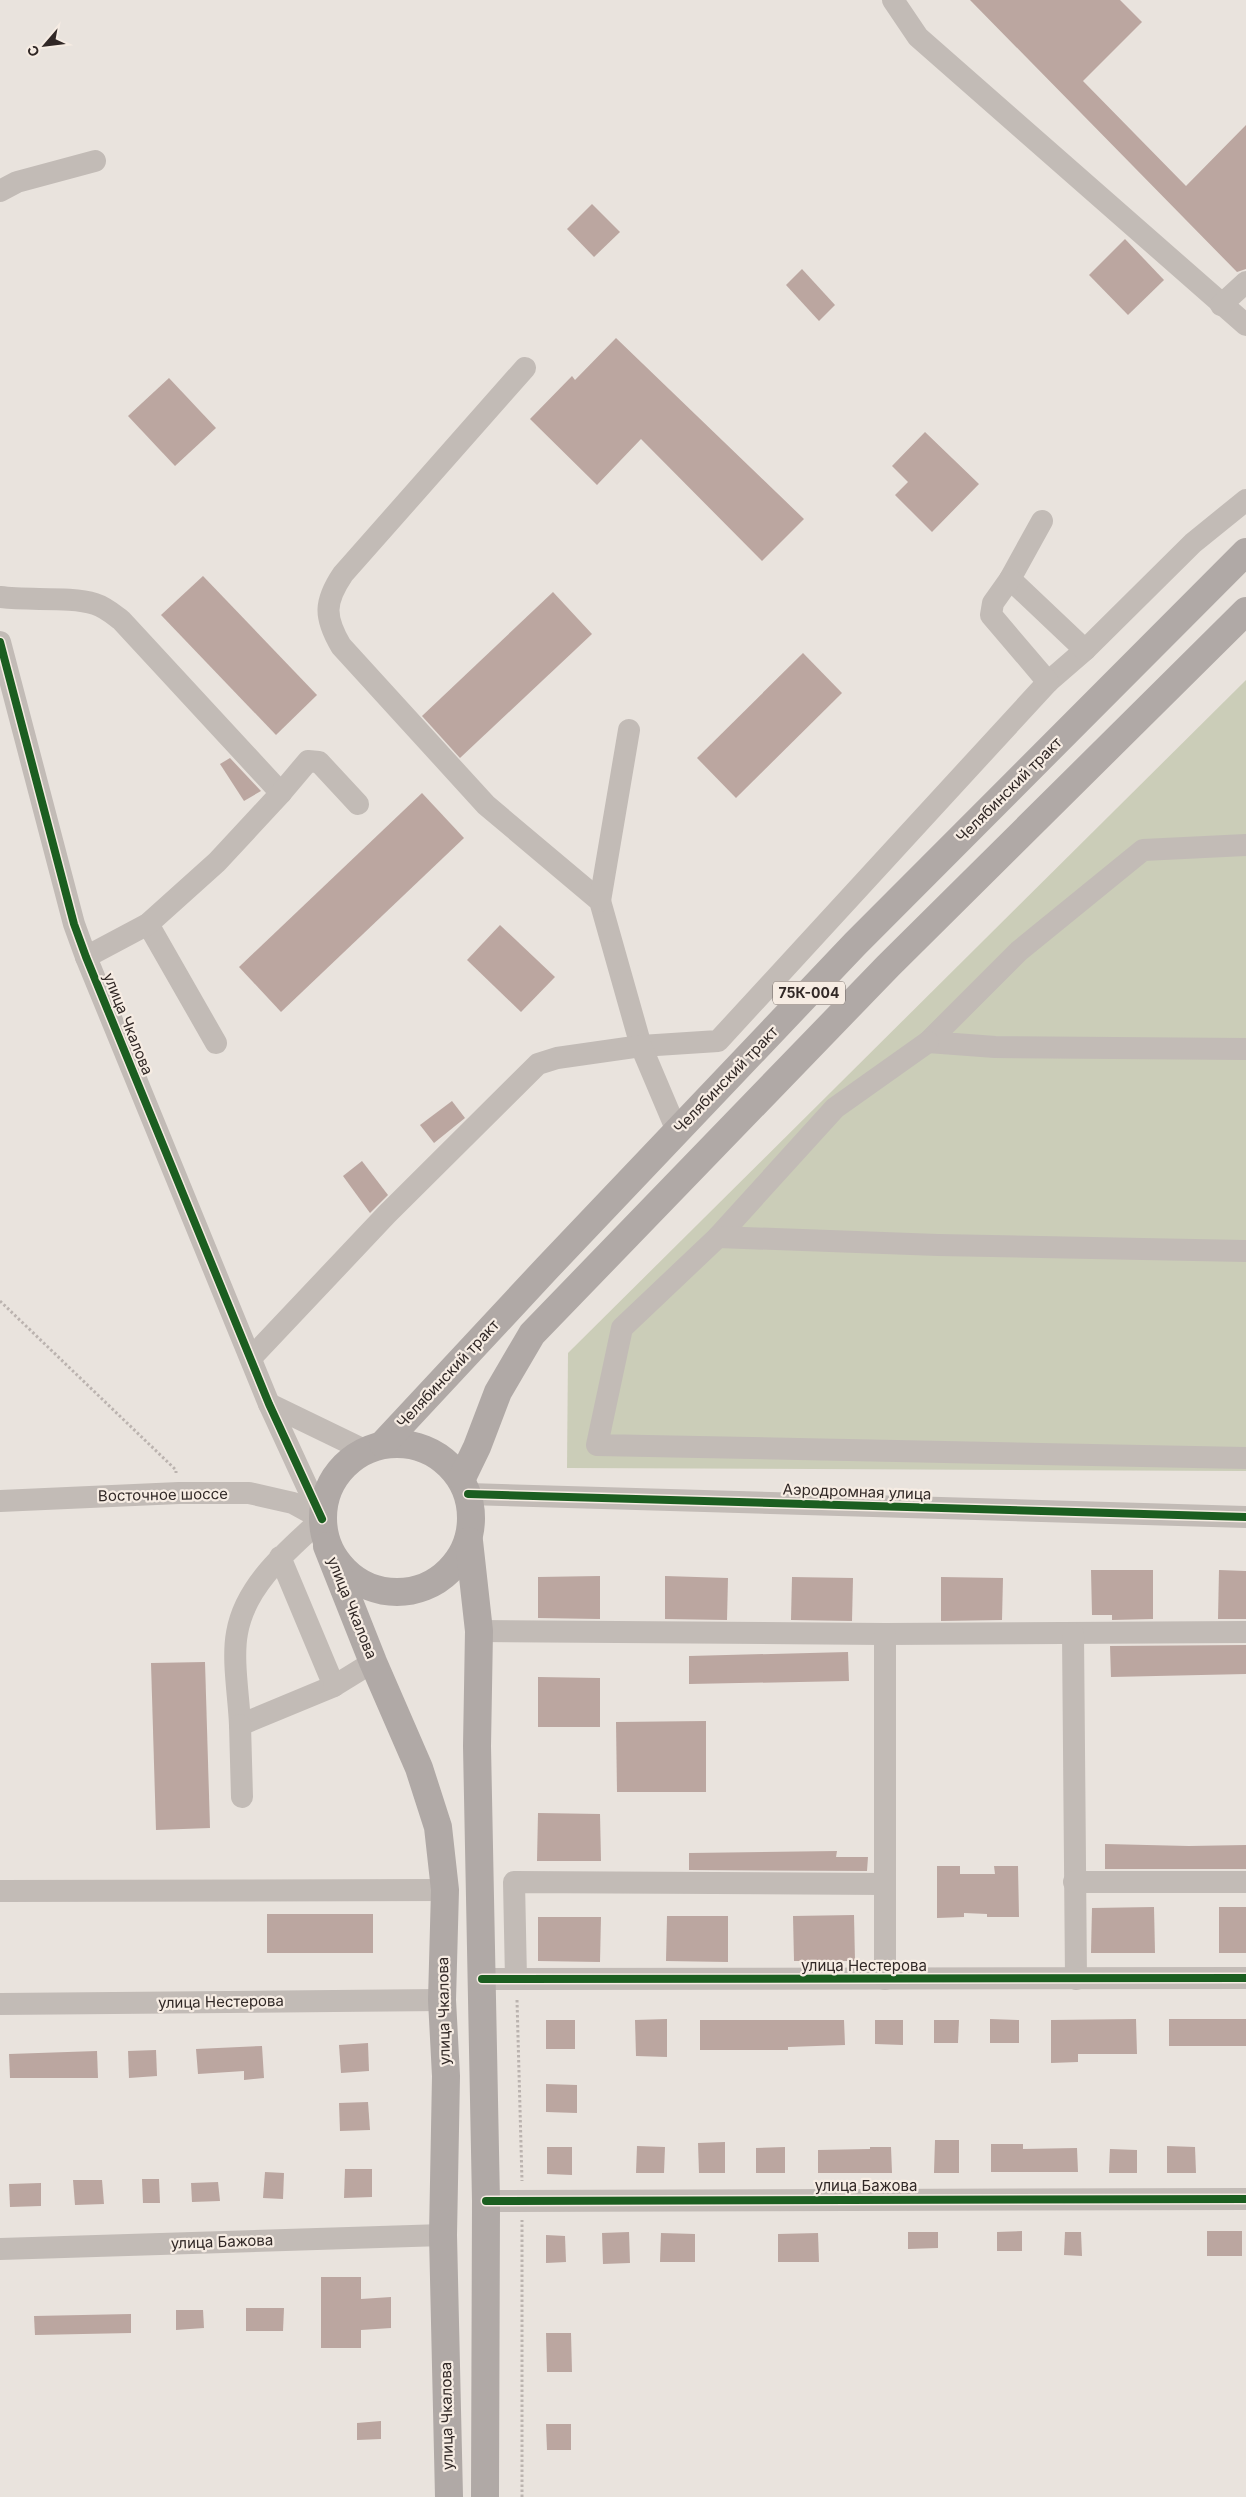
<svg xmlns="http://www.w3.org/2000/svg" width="1246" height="2497" font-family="Inter,sans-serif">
<rect width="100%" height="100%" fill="#e9e3dd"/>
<polygon fill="#cbcdb8" points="1246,680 1246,1471 567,1468 568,1353"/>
<g fill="#bba6a0">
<polygon points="970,0 1120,0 1142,22 1083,81 1186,186 1246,125 1246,269 1237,272"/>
<polygon points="592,204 620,232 594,257 567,229"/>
<polygon points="1125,239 1164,280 1128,315 1089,275"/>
<polygon points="802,269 835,305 819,321 786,285"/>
<polygon points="616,338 804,519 762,561 641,439 597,485 530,419 572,376 575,380"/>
<polygon points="169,378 216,428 175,466 128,416"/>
<polygon points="925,432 979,484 932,532 895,495 908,482 892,466"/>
<polygon points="203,576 317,695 276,735 161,615"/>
<polygon points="553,592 592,634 460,758 422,716"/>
<polygon points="803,653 842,693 736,798 697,758"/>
<polygon points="230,758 261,791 244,801 220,764"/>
<polygon points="422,793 464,838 281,1012 239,967"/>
<polygon points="500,925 555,977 521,1012 467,960"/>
<polygon points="452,1101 465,1118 434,1143 420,1125"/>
<polygon points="362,1161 388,1195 370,1213 343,1176"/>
<polygon points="1091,1570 1153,1570 1153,1619 1112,1620 1112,1615 1092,1615"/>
<polygon points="1219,1570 1246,1571 1246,1619 1218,1619"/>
<polygon points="600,1576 600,1619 538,1618 538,1577"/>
<polygon points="665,1576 728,1578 727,1620 665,1619"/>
<polygon points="792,1577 853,1578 852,1621 791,1620"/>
<polygon points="941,1577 1003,1578 1002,1620 941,1621"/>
<polygon points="1246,1645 1246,1674 1111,1677 1110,1646"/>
<polygon points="848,1652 849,1681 689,1684 689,1656"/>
<polygon points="205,1662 210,1828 156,1830 151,1663"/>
<polygon points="538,1677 600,1678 600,1727 538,1727"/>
<polygon points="706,1721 706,1792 617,1792 616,1722"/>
<polygon points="538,1813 600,1814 601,1861 537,1861"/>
<polygon points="1105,1844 1189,1846 1246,1845 1246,1869 1105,1869"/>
<polygon points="837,1851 836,1857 868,1857 867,1871 689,1870 689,1853"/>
<polygon points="937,1866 960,1866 960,1874 995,1874 994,1866 1018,1866 1019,1917 987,1917 987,1914 964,1913 964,1917 937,1918"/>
<polygon points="1154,1907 1155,1953 1091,1953 1092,1908"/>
<rect x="1219" y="1907" width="27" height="46"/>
<rect x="267" y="1914" width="106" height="39"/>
<polygon points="854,1915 855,1961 794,1961 793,1916"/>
<polygon points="667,1916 728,1916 728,1962 666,1961"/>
<polygon points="538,1917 601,1917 600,1962 538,1961"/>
<polygon points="667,2019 667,2057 636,2056 635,2020"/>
<polygon points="990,2019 1019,2020 1019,2043 990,2043"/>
<polygon points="1136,2019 1137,2054 1078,2054 1078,2062 1051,2063 1051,2020"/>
<rect x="1169" y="2019" width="77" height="27"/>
<rect x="546" y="2020" width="29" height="29"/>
<polygon points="700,2020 844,2020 845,2045 788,2047 788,2050 700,2050"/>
<polygon points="875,2020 903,2020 903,2045 875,2044"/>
<polygon points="934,2020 959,2020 958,2043 934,2043"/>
<polygon points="368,2043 369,2071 341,2073 339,2045"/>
<polygon points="262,2046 264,2078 244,2080 244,2071 198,2074 196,2049"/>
<polygon points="156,2050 157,2076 129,2078 128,2051"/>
<polygon points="97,2051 98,2078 10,2078 9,2054"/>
<polygon points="546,2084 577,2085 577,2113 546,2112"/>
<polygon points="368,2102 370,2130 340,2131 339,2103"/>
<polygon points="935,2140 959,2140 959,2173 934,2173"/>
<polygon points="725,2142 725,2173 699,2173 698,2143"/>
<polygon points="991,2144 1023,2144 1023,2149 1077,2148 1078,2172 991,2172"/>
<polygon points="637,2146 665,2147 664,2173 636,2173"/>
<polygon points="1167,2146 1195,2147 1196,2173 1167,2173"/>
<polygon points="547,2147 572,2147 572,2175 547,2174"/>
<polygon points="785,2147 785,2173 756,2173 756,2148"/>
<polygon points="870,2147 891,2147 892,2173 818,2173 818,2150 870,2149"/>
<polygon points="1110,2149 1137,2150 1137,2173 1109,2173"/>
<polygon points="345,2169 372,2169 372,2197 344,2198"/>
<polygon points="265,2172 284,2173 283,2199 263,2198"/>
<polygon points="142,2179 159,2179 160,2203 143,2203"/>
<polygon points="73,2180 102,2180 104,2204 75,2205"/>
<polygon points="218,2182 220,2201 192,2202 191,2183"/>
<polygon points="41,2183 41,2206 10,2207 9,2184"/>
<polygon points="1022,2231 1022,2251 997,2251 997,2232"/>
<rect x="1207" y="2231" width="35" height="25"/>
<polygon points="629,2232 630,2263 603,2264 602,2233"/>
<polygon points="908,2232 938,2232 938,2248 908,2249"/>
<polygon points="1065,2232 1081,2232 1082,2256 1064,2255"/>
<polygon points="661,2233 695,2234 695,2262 660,2262"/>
<polygon points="818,2233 819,2262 778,2262 778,2234"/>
<polygon points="546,2235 565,2236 566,2262 546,2263"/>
<polygon points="321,2277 361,2277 361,2299 391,2297 391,2328 361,2330 361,2348 321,2348"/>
<polygon points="246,2308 284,2308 283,2331 246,2331"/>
<polygon points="176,2310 203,2310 204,2328 176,2330"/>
<polygon points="131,2314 131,2333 35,2335 34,2316"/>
<polygon points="546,2333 571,2333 572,2372 547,2372"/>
<polygon points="381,2421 381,2439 357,2440 357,2423"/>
<polygon points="546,2424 571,2424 571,2450 547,2450"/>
</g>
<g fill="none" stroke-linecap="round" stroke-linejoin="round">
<g stroke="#bbb3af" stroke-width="3" stroke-dasharray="2.5 2.5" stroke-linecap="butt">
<polyline points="0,1301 176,1470 176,1473"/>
<polyline points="517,2000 522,2181"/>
<polyline points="522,2497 522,2220"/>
</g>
<g stroke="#c2bbb6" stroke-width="22">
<polyline points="893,0 918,37 1246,325"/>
<polyline points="0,191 17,182 95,161"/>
<polyline points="1221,305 1246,282"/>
<path d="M 525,368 L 343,574 C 324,602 324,617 341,646 L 486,805 L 600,901 L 641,1046 L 718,1041 L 1048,682 L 1085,650"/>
<polyline points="1042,521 1010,579 1085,650 1193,543 1246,500"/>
<polyline points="1010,579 993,603 991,615 1048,682"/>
<path d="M 0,597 C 28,601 70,596 95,604 C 105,607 113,614 121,620 L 281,793"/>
<polyline points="0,642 74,924 86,957 269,1404 322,1519"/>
<polyline points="1246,845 1143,850 1019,951 928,1042 995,1047 1246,1049"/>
<polyline points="600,901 629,730"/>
<polyline points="148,924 216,1043"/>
<polyline points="86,957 148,924 217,862 281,793 308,761 319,762 358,804"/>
<polyline points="718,1237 835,1108 928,1042"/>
<polyline points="1246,1251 938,1245 718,1237 622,1328 597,1445 1246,1458"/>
<polyline points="251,1358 387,1214 538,1064 557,1058 641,1046 677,1131"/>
<polyline points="269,1404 364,1450"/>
<polyline points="468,1494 1246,1517"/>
<polyline points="0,1501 179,1493 249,1493 293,1503 322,1519"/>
<path d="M 280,1557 L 334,1686 L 240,1725 C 239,1697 232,1660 237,1633 C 245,1585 288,1550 322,1519"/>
<polyline points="479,1631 885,1634 1246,1632"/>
<polyline points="1073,1634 1076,1979"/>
<polyline points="334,1686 373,1662"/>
<polyline points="240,1725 242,1797"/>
<polyline points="1074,1882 1246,1882"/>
<polyline points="0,1891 445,1890"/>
<polyline points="482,1979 1246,1978"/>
<polyline points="516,1979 514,1882 885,1884"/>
<polyline points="885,1979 885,1634"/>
<polyline points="0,2004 442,2000"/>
<polyline points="486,2201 1246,2199"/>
<polyline points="0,2249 443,2235"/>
</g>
<g stroke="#b0a9a6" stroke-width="28">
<circle cx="397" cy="1518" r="74"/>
<polyline points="383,1444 547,1268 855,944 1246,552"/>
<polyline points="462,1478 477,1447 498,1392 532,1334 888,966 1246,611"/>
<polyline points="469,1541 479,1631 477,1746 486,2201 485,2497"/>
<polyline points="327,1546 373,1662 419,1768 438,1827 445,1890 442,2000 446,2076 443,2235 449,2497"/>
</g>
<g stroke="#f6ece3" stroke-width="11">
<g id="cycleway">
<polyline points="0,642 74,924 86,957 269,1404 322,1519"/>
<polyline points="468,1494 1246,1517"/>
<polyline points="482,1979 1246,1978"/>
<polyline points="486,2201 1246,2199"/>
</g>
</g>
<use href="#cycleway" stroke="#1b5e20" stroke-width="8"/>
</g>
<g text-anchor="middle" stroke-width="4.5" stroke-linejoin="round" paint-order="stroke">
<rect fill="#f6ece3" stroke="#6c635f" stroke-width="1" x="773" y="981.5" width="72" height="23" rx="4"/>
<g font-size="14" font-weight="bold" fill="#312826">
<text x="809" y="998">75К-004</text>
</g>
<g font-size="15" fill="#312826" stroke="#f6ece3">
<text transform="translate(1009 790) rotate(-45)" y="5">Челябинский тракт</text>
<text transform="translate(128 1024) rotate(68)" y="5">улица Чкалова</text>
<text transform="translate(726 1080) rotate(-46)" y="5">Челябинский тракт</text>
<text transform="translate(448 1374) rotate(-47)" y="5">Челябинский тракт</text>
<text transform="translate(857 1492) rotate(2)" y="5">Аэродромная улица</text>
<text transform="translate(163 1495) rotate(-1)" y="5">Восточное шоссе</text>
<text transform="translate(352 1608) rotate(68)" y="5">улица Чкалова</text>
<text x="864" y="1971">улица Нестерова</text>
<text transform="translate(221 2002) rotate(-1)" y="5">улица Нестерова</text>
<text transform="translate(444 2011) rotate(-91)" y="5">улица Чкалова</text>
<text x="866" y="2191">улица Бажова</text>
<text transform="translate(222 2242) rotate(-2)" y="5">улица Бажова</text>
<text transform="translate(447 2416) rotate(-91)" y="5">улица Чкалова</text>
</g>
</g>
<g transform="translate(45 45) rotate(242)" stroke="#f6ece3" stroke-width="4" paint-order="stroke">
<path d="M0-4L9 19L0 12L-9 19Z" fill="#312826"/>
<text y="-8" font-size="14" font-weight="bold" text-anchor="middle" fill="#312826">С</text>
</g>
</svg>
